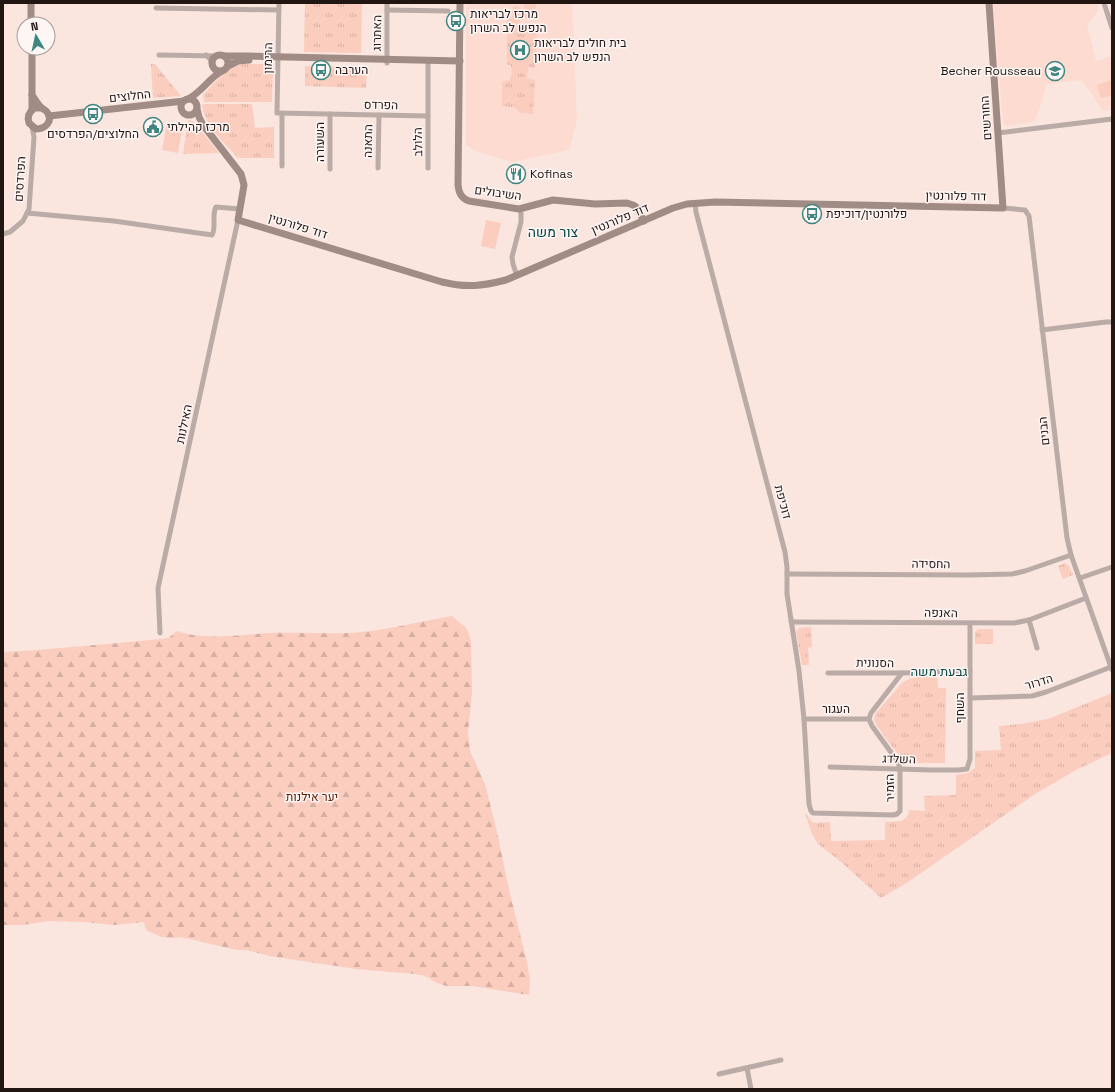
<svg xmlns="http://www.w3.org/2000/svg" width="1115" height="1092" font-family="'Space Grotesk',Heebo,sans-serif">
<defs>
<pattern id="grass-tufts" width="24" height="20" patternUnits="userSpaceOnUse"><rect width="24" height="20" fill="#facdbf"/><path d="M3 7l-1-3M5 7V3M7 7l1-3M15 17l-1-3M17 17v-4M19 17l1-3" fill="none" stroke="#d6afa3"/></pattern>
<pattern id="forest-firs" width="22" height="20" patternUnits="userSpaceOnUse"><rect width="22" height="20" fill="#facdbf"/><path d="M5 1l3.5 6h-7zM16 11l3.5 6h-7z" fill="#d6afa3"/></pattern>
</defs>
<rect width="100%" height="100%" fill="#fae5df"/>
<g fill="#fddbd0">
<polygon points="466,3 572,3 577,120 569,150 512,162 475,151 466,145"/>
<polygon points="993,3 1098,3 1098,11 1087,25 1096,61 1112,56 1112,109 1103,111 1082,80 1047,84 1035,121 1008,126 1004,125 1003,121"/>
</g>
<g fill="url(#grass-tufts)">
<polygon points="305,3 362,3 361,53 304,52"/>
<polygon points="513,6 521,7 519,30 537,33 535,68 528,67 527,79 535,80 533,114 520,113 514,107 502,106 502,82 510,80 511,75 512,74 511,65 507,65 507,19 512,18"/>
<polygon points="151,64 155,64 181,96 153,98"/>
<path d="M 242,64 L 271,64 L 273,68 L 272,102 L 204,102 L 203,95 C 215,83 225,68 242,64 Z"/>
<polygon points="305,66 367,67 366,88 305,86"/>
<path d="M 202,104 L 252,104 L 255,128 L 274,127 L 274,158 L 238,158 C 224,142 204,126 202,104 Z"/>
<polygon points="188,120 193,121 219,153 183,154"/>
<polygon points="1065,563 1069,566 1073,575 1063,579 1058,566"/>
<polygon points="811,627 812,647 808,648 809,665 802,665 796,632 799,628"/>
<polygon points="978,629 993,629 993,644 975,644 975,632"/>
<path d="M 937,676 L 938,688 L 946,688 L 945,763 L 912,763 C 897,758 886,737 876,725 L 874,720 L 875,714 L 902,683 C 912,675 925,677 937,676 Z"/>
<polygon points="1112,693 1112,753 1076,770 1035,794 905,884 881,898 840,861 818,844 812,834 805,813 813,823 830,822 831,841 885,840 885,822 902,821 908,816 909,810 925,811 924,796 956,795 956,775 968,773 975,768 975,751 1001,750 999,726 1021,724 1048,719"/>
</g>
<path fill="url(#forest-firs)" d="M 452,616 L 467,629 L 471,641 L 472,693 L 468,733 L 470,751 L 485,784 L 497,832 L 510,894 L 527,962 L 530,980 L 529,995 L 473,986 L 446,986 L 435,982 L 425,976 L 415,974 L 356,969 L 269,956 L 246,950 L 237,950 L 181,937 C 168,940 157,936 146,930 L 144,922 L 115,925 L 83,922 L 49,921 L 22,925 L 3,925 L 3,652 L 37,650 L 141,641 L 168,638 L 177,631 C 207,641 238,635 270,633 C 301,632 332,635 362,632 C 392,629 422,621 452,616 Z"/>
<g fill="#facdbf">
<polygon points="524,3 536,3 535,17 523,17"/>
<polygon points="1112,80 1112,95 1101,98 1097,85"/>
<polygon points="167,122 183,125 178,153 162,150"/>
<polygon points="486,220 501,223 495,249 481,246"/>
</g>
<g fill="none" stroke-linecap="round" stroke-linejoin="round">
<g stroke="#baaba6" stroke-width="5">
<polyline points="279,3 277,113 428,116 428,60"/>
<polyline points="1104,3 1112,28"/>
<polyline points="156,8 279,10"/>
<polyline points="387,10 448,11"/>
<polyline points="159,55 218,56"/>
<polyline points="206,55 210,59 213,64"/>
<polyline points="387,63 387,3"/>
<polyline points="428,116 428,168"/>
<polyline points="998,133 1112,119"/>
<polyline points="282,166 282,113"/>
<polyline points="378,168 379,115"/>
<polyline points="330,169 330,114"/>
<polyline points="695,203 696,212 785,552 787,567 787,594 799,671 804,719 809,804 811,811 813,813 893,815 897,814 900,811 900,769 898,762 872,726 869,719 871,713 902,673"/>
<polyline points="1003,208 1025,210 1029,216 1067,538 1071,555 1112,670"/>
<path d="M 27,213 L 114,221 L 212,235 C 217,226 211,216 216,207 L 240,209"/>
<polyline points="3,234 10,232 23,221 29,209 34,137 32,127"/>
<polyline points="517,276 513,264 512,257 521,222 521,209"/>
<polyline points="1042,330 1106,322 1112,322"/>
<polyline points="787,574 969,575 1012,574 1025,571 1071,555"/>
<polyline points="1080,578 1112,567"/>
<polyline points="1029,620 1037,648"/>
<polyline points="791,622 1014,623 1029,620 1086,598"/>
<polyline points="160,633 158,588 238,220"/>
<polyline points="828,673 902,673 970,671"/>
<polyline points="970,698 1032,696 1046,692 1111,667"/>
<polyline points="804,719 869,719"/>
<polyline points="830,767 931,770 958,770 967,769 970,759 970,624"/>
<polyline points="747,1068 751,1089"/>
<polyline points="719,1074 781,1060"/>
</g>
<g stroke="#a18c85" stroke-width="7">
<polyline points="31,3 31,24"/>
<path d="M 460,3 L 458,185 C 459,193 461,198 469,201 L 519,209 L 553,200 L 595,204 L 627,203 L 633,205 L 636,207 L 644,221"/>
<polyline points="32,48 32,110"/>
<circle cx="220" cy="63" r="8"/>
<polyline points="224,56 248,56 460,61"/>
<polyline points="228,66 238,61 249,60"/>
<path d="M 32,95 C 35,99 38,105 42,108 C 45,111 44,108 47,112 C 54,121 45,129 36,129 L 29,123 C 27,117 29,112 34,108 L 42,108"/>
<circle cx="189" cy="107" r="8"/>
<path d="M 188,99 C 202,92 209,78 222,71"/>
<path d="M 197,109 L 199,117 L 203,125 L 241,174 L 244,185 L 238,220 L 442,282 C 467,288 482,286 506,280 L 673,208 L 687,204 L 715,202 L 1003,208 L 989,3"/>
<polyline points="49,116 184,101"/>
</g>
</g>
<defs>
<g id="bus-ring" transform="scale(1)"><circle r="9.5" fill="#fdf6f4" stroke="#3f8680" stroke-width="1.5"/><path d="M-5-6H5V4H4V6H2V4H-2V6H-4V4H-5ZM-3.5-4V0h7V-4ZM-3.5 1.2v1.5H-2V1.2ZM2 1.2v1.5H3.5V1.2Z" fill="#3f8680"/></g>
<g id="hospital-ring" transform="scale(1)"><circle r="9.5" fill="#fdf6f4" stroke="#3f8680" stroke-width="1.5"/><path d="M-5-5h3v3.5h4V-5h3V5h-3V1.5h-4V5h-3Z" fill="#3f8680"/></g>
<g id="school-ring" transform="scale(1)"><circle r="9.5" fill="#fdf6f4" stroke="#3f8680" stroke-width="1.5"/><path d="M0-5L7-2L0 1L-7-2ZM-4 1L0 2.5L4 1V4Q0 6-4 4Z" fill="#3f8680"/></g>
<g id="civic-ring" transform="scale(1)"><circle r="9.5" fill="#fdf6f4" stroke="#3f8680" stroke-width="1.5"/><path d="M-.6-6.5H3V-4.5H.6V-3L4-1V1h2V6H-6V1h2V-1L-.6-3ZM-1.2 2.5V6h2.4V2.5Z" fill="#3f8680"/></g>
<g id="restaurant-ring" transform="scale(1)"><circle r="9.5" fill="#fdf6f4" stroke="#3f8680" stroke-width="1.5"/><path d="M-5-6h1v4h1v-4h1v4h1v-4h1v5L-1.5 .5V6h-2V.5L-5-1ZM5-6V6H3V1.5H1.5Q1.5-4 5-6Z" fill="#3f8680"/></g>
</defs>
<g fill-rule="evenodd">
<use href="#bus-ring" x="456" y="21"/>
<use href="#hospital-ring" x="520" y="50"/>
<use href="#bus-ring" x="321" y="70"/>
<use href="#school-ring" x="1055" y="71"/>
<use href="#bus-ring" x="93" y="114"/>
<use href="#civic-ring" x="153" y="127"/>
<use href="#restaurant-ring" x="516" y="174"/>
<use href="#bus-ring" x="812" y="214"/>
</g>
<g text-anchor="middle" stroke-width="3" stroke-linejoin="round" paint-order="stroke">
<g font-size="12" fill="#211612" stroke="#fdf6f4" text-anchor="start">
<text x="470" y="18">מרכז לבריאות<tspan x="470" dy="14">הנפש לב השרון</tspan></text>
<text x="534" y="47">בית חולים לבריאות<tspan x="534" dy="14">הנפש לב השרון</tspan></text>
<text x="335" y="74">הערבה</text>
<text x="1041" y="75" text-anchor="end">Becher Rousseau</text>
<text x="167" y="131">מרכז קהילתי</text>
<text x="93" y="138" text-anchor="middle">החלוצים/הפרדסים</text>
<text x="530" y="178">Kofinas</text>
<text x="826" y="218">פלורנטין/דוכיפת</text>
</g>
<g font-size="12" fill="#211612" stroke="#fdf6f4">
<text transform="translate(377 33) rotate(-89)" y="4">האתרוג</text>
<text transform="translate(268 58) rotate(-89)" y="4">הרימון</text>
<text transform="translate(130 96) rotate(-6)" y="4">החלוצים</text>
<text transform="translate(381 105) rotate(1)" y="4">הפרדס</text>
<text transform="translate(986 118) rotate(-94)" y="4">החורשים</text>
<text transform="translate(368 141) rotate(-89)" y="4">התאנה</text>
<text transform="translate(320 142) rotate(-90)" y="4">השעורה</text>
<text transform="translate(418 142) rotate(-91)" y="4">הלולב</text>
<text transform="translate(20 179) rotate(-86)" y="4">הפרדסים</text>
<text transform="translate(498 193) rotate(8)" y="4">השיבולים</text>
<text transform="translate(956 196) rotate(1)" y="4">דוד פלורנטין</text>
<text transform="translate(620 219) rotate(-23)" y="4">דוד פלורנטין</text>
<text transform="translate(298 226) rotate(17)" y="4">דוד פלורנטין</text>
<text transform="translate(184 424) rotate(-78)" y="4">האילנות</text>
<text transform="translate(1044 431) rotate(-96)" y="4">הבנים</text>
<text transform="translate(783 502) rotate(75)" y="4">דוכיפת</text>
<text transform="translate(931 564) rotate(1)" y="4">החסידה</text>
<text transform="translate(941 613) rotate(1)" y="4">האנפה</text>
<text transform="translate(875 663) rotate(1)" y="4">הסנונית</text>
<text transform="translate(1039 682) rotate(-16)" y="4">הדרור</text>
<text transform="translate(960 708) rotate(-90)" y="4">השחף</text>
<text x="836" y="713">העגור</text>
<text transform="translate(899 759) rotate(2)" y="4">השלדג</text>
<text transform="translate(890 788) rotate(-91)" y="4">הזמיר</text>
</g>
<g font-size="12" fill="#5f1900" stroke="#fdf6f4">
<text x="312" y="801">יער אילנות</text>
</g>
<g font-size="13" fill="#064743" stroke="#fdf6f4">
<text x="939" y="676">גבעת משה</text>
</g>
<g font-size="14" fill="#064743" stroke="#fdf6f4">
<text x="553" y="237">צור משה</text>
</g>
</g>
<rect width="1115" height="1092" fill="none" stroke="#211612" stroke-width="8"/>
<g transform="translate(36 36) rotate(351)"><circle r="19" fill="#fdf6f4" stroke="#a59c9a"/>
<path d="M0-3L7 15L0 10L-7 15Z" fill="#3f8680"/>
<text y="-6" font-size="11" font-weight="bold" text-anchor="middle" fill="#211612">N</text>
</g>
</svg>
